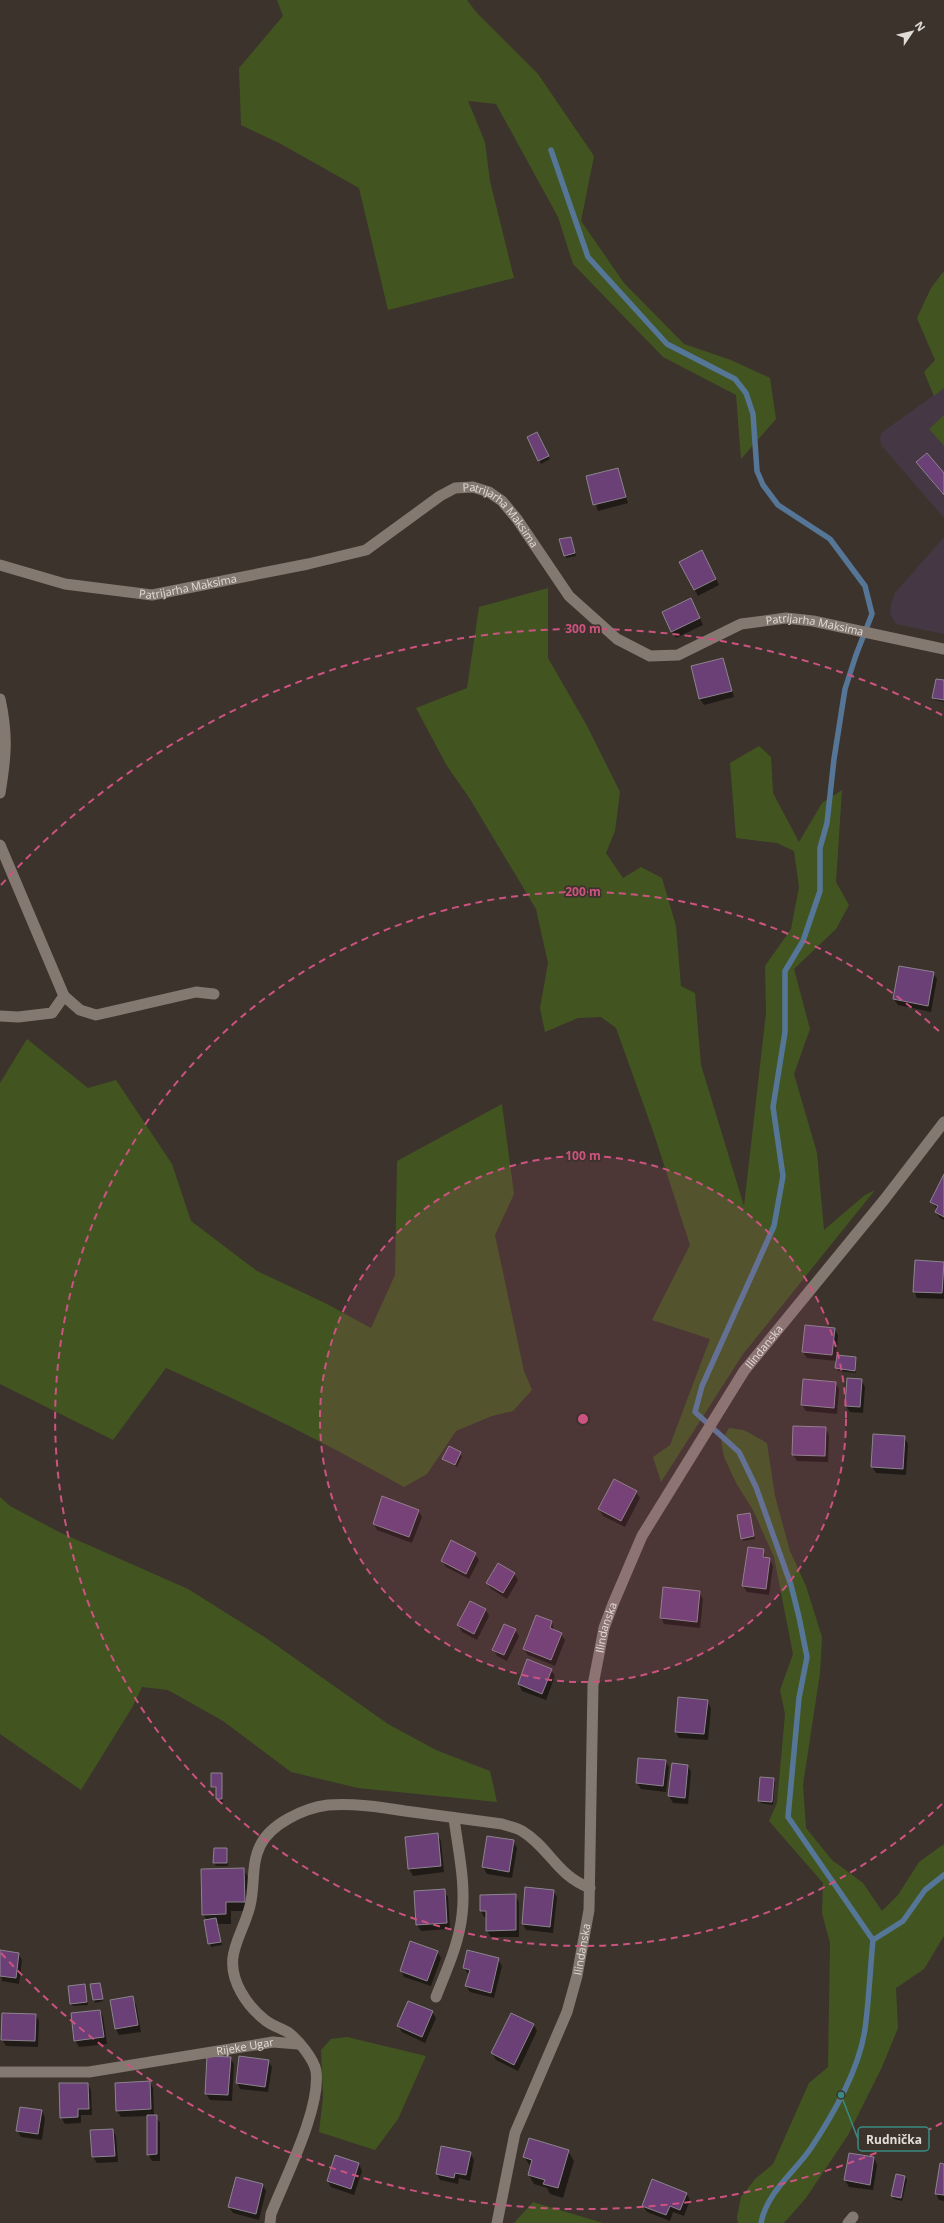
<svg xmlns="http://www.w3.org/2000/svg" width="944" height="2223" font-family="'Open Sans',sans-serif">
<rect width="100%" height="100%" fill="#3c332c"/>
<g fill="#463744">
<polygon points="944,388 944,518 881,445 880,438 881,433"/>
<polygon points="944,537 944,634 896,624 890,614 891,604 895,593"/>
</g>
<g fill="#425521">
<polygon points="277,0 467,0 476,12 538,74 594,156 581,221 624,283 684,344 731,360 770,378 776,419 741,459 736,395 663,357 573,264 558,217 496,104 468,101 485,142 490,181 514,278 388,310 359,188 281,144 241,125 239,68 283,16"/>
<polygon points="944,271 944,388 934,396 924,372 935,360 917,318 931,288"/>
<polygon points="944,415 944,446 929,429"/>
<polygon points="548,588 548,658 586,724 620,792 615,831 606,853 623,878 641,867 662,878 676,926 681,986 695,993 701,1065 744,1206 766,1013 765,966 791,929 799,887 794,851 777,843 736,838 730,763 759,746 771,757 773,793 799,842 822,803 842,790 836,882 849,905 836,929 794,969 810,1029 794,1074 817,1153 824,1230 865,1195 875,1190 743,1354 661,1482 653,1457 670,1445 710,1339 652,1320 690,1245 653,1131 616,1028 601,1017 578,1018 545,1032 540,1008 548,963 536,909 470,799 447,766 416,708 467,688 479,607"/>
<path d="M 27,1039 L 88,1088 L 116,1080 L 172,1164 L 191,1221 L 257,1271 L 325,1303 L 371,1328 L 395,1275 L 397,1161 L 502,1104 L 514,1194 L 495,1235 L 524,1371 L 532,1390 L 513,1411 L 492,1416 L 456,1431 L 427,1474 L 404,1487 C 326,1443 247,1404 166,1368 L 113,1440 L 0,1384 L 0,1083 Z"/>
<polygon points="729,1428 744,1430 767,1443 775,1496 790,1551 806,1586 822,1637 820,1673 803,1785 806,1828 832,1860 863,1883 882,1911 898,1895 919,1862 944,1844 944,1936 924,1969 896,1988 898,2028 882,2067 848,2135 806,2198 784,2223 738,2223 737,2217 741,2197 755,2179 773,2164 809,2083 828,2067 830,1943 822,1913 823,1883 769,1821 777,1803 785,1714 780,1690 793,1654 774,1557 753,1510 736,1483 724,1457 721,1441"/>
<polygon points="0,1497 10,1506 59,1532 188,1589 266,1638 388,1724 436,1750 490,1771 497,1802 358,1788 291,1772 223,1721 168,1690 142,1687 133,1706 81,1790 0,1734"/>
<polygon points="347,2037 426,2056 398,2119 375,2150 319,2132 323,2098 321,2050 331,2039"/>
<polygon points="533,2202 603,2223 514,2223"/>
</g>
<g fill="#0007">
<polygon points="537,433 550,459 541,464 528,438"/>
<polygon points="918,462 944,474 944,496 921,468"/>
<polygon points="617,469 628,503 598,511 587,477"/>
<polygon points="571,538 576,556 566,558 565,555"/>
<polygon points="705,558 719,585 698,596 680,563"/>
<polygon points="694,605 703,625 676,638 672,631"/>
<polygon points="722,659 734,697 704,705 700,699 692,667"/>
<polygon points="944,681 944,702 935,700 933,697"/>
<polygon points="933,973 937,979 931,1012 898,1005 894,999"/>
<polygon points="944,1176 944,1220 940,1218 936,1212 937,1209 931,1201"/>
<polygon points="943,1263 944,1299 917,1298 914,1291"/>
<polygon points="834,1329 838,1335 836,1356 855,1358 856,1373 838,1371 837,1361 807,1358 803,1352"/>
<polygon points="861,1380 865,1387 863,1413 850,1412 846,1406"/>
<polygon points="835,1383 839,1389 837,1414 806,1411 802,1405"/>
<polygon points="825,1428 829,1435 828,1462 797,1461 793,1455"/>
<polygon points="904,1437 908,1444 906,1475 876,1473 872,1467"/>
<polygon points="449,1448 462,1456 457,1467 444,1459"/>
<polygon points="636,1492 640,1498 625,1527 603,1516 599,1509"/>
<polygon points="418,1510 422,1517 412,1543 377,1530 374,1524"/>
<polygon points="750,1514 755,1539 743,1541 742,1538"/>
<polygon points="763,1550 766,1559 769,1559 773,1566 769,1595 747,1592 743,1586"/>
<polygon points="475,1554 479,1560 469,1579 446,1567 442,1561"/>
<polygon points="514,1573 518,1580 507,1599 491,1589 487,1583"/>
<polygon points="699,1592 703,1599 700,1628 664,1624 661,1617"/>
<polygon points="470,1602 486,1610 489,1616 477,1640 462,1632 458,1625"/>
<polygon points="552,1622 554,1631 561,1634 565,1640 555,1666 528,1655 524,1649"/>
<polygon points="515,1630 519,1636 507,1661 497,1656 494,1650"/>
<polygon points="551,1670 555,1676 546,1700 522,1691 519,1684"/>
<polygon points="707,1701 711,1708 708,1740 679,1738 676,1732"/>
<polygon points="665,1761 669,1767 666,1792 641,1789 637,1783"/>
<polygon points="673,1764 688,1766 691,1772 688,1804 673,1803 669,1796"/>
<polygon points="221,1774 223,1802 219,1802 217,1789 212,1787"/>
<polygon points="773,1779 775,1782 773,1805 761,1803 759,1801"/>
<polygon points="437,1834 441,1841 444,1872 413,1876 409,1869 406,1838"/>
<polygon points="513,1841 517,1848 512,1878 487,1874 483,1867"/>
<polygon points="227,1849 228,1866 216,1866 214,1863"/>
<polygon points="243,1869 249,1879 250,1911 231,1911 231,1924 218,1924 222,1945 211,1947 205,1921 207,1921 203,1914"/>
<polygon points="444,1891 448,1897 450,1929 421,1931 417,1925"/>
<polygon points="553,1891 557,1897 553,1933 526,1930 523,1924"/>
<polygon points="515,1895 519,1902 519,1937 491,1937 487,1931 487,1917 484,1917 481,1911"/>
<polygon points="437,1951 441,1958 431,1986 404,1977 401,1971"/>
<polygon points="18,1953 22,1960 19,1984 2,1981 0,1957"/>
<polygon points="498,1959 502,1966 494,1998 470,1992 466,1986 469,1975 464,1968"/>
<polygon points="99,1984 103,2001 95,2003 91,1985"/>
<polygon points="85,1985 88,2005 73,2006 71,2004"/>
<polygon points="132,1997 136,2004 141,2032 119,2035 116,2029 111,2001"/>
<polygon points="100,2011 103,2017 107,2044 79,2047 75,2040"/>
<polygon points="432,2012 436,2018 425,2043 402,2032 398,2026"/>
<polygon points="511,2014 534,2025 537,2031 518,2071 496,2060 492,2053"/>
<polygon points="36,2015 39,2021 38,2047 6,2046 2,2039"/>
<polygon points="230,2058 234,2064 232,2101 210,2100 206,2094"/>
<polygon points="268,2061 272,2067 268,2092 240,2089 237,2082"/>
<polygon points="150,2082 153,2088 154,2116 160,2122 160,2161 152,2161 148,2154 148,2116 121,2117 117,2111"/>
<polygon points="88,2084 91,2090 92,2115 81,2115 81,2123 65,2124 61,2117"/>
<polygon points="42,2111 45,2118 42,2140 21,2137 17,2130"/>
<polygon points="113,2130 116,2136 118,2162 97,2163 93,2157"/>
<polygon points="568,2151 574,2161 563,2198 550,2194 547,2188 534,2184 529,2175 531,2167 524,2157"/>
<polygon points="470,2153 474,2160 470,2181 459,2178 458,2184 440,2180 437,2174"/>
<polygon points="850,2154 874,2158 877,2165 873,2190 849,2187 845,2180"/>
<polygon points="336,2157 359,2164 362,2171 354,2195 331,2187 328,2181"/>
<polygon points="944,2165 944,2201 939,2200 936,2194"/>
<polygon points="896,2175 905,2177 907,2180 902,2201 894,2199 892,2196"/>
<polygon points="262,2184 266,2191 259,2220 233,2213 229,2207"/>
<polygon points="686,2193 690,2200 684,2216 673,2212 670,2221 647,2212 643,2206"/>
</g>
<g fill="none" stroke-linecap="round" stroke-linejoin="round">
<g stroke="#567698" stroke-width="5.5">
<polyline points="551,150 588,257 667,344 735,379 746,393 753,414 757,471 763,485 778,505 830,539 865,586 872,614 856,655 845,689 834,759 827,823 820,848 820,891 803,941 785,971 785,1032 773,1107 783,1176 774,1226 702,1386 695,1412 739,1452 756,1487 791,1585 799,1617 807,1657 799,1698 788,1817 873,1940"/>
<polyline points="873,1940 903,1921 925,1890 944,1875"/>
<path d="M 761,2223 C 767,2192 794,2173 811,2148 C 834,2113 859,2070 865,2029 C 869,2000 870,1970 873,1940"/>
</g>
</g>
<g fill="#6a4076" stroke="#8c848e">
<polygon points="537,432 549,456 538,461 527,437"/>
<polygon points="927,453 944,473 944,495 916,462"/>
<polygon points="618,468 626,497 593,505 586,476"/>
<polygon points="571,537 575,553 564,556 559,539"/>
<polygon points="702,550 716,579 694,590 679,562"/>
<polygon points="691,598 700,618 671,632 662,612"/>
<polygon points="723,658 732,691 699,699 691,666"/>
<polygon points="936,679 944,680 944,700 932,698"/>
<polygon points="899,966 934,972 928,1006 893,999"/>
<polygon points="944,1174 944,1217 935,1212 938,1206 930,1202"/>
<polygon points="915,1260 944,1262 942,1293 913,1292"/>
<polygon points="805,1325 835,1328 832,1355 802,1352"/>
<polygon points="837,1355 856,1357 855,1371 835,1368"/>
<polygon points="847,1378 862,1379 860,1407 845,1406"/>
<polygon points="803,1379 836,1382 834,1408 801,1405"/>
<polygon points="793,1426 826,1427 825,1456 792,1455"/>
<polygon points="873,1434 905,1436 903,1469 871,1467"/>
<polygon points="449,1446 461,1452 455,1465 442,1459"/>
<polygon points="614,1479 637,1491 621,1521 598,1509"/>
<polygon points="382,1496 419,1510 409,1537 373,1524"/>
<polygon points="750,1513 754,1536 741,1539 737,1515"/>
<polygon points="451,1540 476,1553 466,1574 441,1561"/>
<polygon points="748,1547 764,1549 763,1557 770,1558 766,1589 742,1586"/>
<polygon points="498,1563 515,1573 503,1593 486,1583"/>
<polygon points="663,1587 700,1591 697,1622 660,1618"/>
<polygon points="470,1601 486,1609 474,1634 457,1625"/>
<polygon points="536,1615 552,1621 550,1628 562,1633 551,1660 523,1649"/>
<polygon points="504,1624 516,1629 504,1655 492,1650"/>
<polygon points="527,1659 552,1669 542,1694 518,1684"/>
<polygon points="678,1697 708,1700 704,1734 675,1732"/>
<polygon points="638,1758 666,1760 663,1786 636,1783"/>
<polygon points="672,1763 688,1765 685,1798 668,1796"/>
<polygon points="211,1773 222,1773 222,1799 216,1799 216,1787 211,1787"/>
<polygon points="760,1777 774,1778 772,1802 758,1801"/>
<polygon points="438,1833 441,1866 408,1869 405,1837"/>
<polygon points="487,1836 514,1840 509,1872 482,1867"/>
<polygon points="214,1848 227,1848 227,1863 213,1863"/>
<polygon points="244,1868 245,1902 226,1902 226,1914 202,1915 201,1869"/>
<polygon points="525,1887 554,1890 550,1927 522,1924"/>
<polygon points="445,1889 447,1923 416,1925 414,1891"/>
<polygon points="516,1894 516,1930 486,1931 486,1911 480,1911 480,1895"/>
<polygon points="216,1918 221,1942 208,1944 204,1920"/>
<polygon points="410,1941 438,1951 427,1981 400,1971"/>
<polygon points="0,1950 19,1953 16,1978 0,1976"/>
<polygon points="467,1950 499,1958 491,1993 465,1986 470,1970 463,1968"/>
<polygon points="100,1983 103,1999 93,2000 90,1984"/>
<polygon points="85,1984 87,2002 70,2004 68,1986"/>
<polygon points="133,1996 138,2025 115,2029 110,2000"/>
<polygon points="408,2001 433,2011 422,2037 397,2026"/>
<polygon points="100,2010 104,2037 74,2041 71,2013"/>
<polygon points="2,2013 36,2014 35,2041 1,2040"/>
<polygon points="511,2013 534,2024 514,2065 491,2053"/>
<polygon points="207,2056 231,2057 228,2095 205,2094"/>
<polygon points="239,2056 269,2060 265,2087 236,2083"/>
<polygon points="150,2081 151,2109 116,2111 115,2083"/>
<polygon points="59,2083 88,2083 89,2109 78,2109 78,2117 60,2118"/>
<polygon points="20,2107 42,2110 38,2134 16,2131"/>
<polygon points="147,2115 157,2115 157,2154 147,2155"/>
<polygon points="113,2129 115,2156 92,2157 90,2130"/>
<polygon points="529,2138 569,2150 558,2188 543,2184 545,2180 528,2175 532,2160 523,2157"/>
<polygon points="441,2146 471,2152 466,2175 455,2173 454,2178 436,2174"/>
<polygon points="849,2153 874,2157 870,2185 844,2180"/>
<polygon points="335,2155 359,2163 351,2189 327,2181"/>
<polygon points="940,2163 944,2164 944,2195 935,2194"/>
<polygon points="896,2174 905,2176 901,2198 891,2196"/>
<polygon points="236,2177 263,2184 256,2214 228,2207"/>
<polygon points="652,2179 687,2193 680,2210 670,2206 666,2215 642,2206"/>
</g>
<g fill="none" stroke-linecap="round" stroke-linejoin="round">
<g stroke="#847971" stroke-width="11">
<path id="s1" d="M 0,565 L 65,584 L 152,595 L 308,564 L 366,550 L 440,496 L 455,488 L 473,487 L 489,492 L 502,501 L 517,519 L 569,596 L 617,639 L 650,656 L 678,655 L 741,624 L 786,618 L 813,621 L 944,649"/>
<path d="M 0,699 C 8,735 6,757 0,793"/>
<polyline points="0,845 64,996"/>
<polyline points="0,1016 18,1017 52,1013 64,996 80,1010 96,1015 196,992 214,994"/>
<path d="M 436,1997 C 446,1971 459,1944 462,1915 C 466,1883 458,1850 454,1818"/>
<path id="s2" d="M 0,2072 L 89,2072 L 273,2042 L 298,2044"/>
<path d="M 270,2223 L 271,2214 C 285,2178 321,2109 316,2071 C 314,2059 298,2040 289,2033 C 281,2028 272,2026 265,2020 C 255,2012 247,2003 241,1992 C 221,1956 242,1938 250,1906 C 255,1886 251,1864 260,1846 C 270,1824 304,1808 328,1805 C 353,1803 380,1807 405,1811 C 437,1815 470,1820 502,1824 C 508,1826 517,1828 522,1831 C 550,1848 556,1875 590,1888"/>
<polyline points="848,2223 853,2217"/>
</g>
<path stroke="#847971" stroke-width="11" id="s3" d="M 497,2223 L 515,2133 L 567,2012 L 577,1976 L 589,1910 L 593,1685 L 604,1628 L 613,1604 L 642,1536 L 744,1371 L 884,1200 L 944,1122"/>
</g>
<circle cx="583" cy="1419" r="263" fill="#cc5380" fill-opacity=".12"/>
<g fill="none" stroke="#cc5380" stroke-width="2" stroke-dasharray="7 5">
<circle cx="583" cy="1419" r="263"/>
<path d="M942 1804A527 527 0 1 1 942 1034"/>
<path d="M942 2123A790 790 0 0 1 1 1953M1 885A790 790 0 0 1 942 715"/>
</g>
<g text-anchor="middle" stroke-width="3.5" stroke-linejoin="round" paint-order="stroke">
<g font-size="11" fill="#e2dcd7" stroke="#3c332c">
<text dy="4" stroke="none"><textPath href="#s1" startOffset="540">Patrijarha Maksima</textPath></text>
<text dy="4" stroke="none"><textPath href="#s1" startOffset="192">Patrijarha Maksima</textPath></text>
<text dy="4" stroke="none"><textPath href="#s1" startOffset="924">Patrijarha Maksima</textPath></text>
<text dy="4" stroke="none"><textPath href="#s3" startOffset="936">Ilindanska</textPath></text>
<text dy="4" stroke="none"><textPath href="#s3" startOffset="612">Ilindanska</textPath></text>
<text dy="4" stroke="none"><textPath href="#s3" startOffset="288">Ilindanska</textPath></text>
<text dy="4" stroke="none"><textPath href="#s2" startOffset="247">Rijeke Ugar</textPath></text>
</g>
</g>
<circle cx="583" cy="1419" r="6" fill="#cc5380" stroke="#3c332c" stroke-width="2"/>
<g font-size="12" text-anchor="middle" font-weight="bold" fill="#cc5380" stroke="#3c332c" stroke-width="3.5" stroke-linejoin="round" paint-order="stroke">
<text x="583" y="633">300 m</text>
<text x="583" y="896">200 m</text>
<text x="583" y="1160">100 m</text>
</g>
<path fill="none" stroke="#398a83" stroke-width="1.5" d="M841 2095L858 2139"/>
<circle fill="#398a83" stroke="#3c332c" stroke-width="1.5" cx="841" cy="2095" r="4"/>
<rect fill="#3c332c" stroke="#398a83" stroke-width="1.5" x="858" y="2127" width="71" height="24" rx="4"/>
<g font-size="12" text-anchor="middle" font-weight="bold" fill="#e2dcd7">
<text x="894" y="2144">Rudnička</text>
</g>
<g transform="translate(912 32) rotate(55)" stroke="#3c332c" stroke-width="3" paint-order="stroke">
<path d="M0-3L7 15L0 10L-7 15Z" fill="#e2dcd7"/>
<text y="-6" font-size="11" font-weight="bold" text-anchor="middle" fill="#e2dcd7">N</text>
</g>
</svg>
